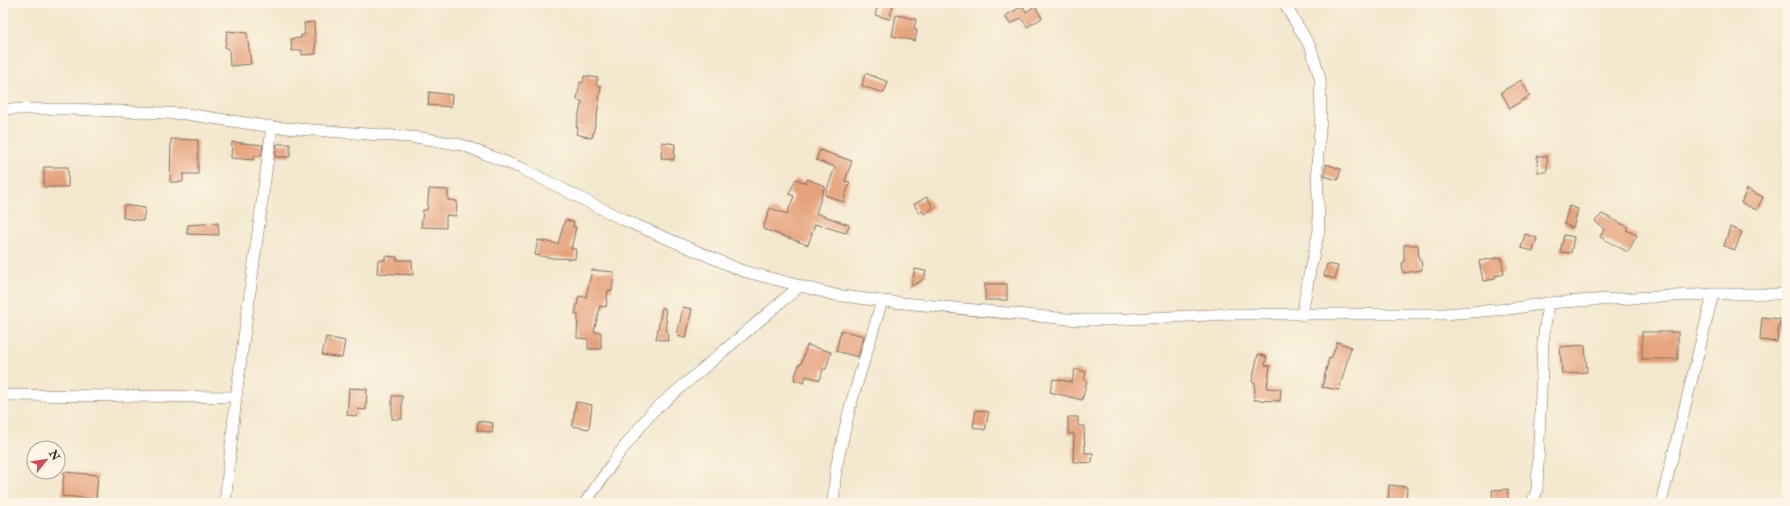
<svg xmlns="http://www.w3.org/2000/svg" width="1790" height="506" font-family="'IM FELL Double Pica',serif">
<rect width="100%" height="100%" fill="#fcf5e5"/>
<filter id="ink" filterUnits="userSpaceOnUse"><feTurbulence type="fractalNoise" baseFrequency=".025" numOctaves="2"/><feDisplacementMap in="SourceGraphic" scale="8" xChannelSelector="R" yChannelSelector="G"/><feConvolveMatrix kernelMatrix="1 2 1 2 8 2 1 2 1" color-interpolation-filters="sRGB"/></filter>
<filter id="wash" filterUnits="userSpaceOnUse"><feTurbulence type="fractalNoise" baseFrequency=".012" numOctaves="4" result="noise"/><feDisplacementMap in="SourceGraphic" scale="16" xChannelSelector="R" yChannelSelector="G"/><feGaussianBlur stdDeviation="0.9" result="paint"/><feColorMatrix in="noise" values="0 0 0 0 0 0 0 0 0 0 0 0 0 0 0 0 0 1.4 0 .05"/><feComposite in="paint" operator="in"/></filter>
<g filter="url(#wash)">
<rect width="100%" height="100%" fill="#f3e8cd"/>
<g id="blocks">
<g fill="#e6a17a">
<polygon points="879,3 894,3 889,19 875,15"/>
<polygon points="1023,6 1026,12 1035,6 1042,18 1027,27 1021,18 1010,24 1005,16"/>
<polygon points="896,15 916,19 914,29 917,30 915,41 892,36"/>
<polygon points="314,22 316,54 302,55 302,50 292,51 291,39 301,38 301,35 305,35 304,23"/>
<polygon points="227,31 247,33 251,64 230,66 229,48 225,48"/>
<polygon points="865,73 888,82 884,93 862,86"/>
<polygon points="584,76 598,78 596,85 601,86 597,116 592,138 576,134 578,127 576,127 582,101 577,100 580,82 583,83"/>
<polygon points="1521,80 1530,96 1510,108 1501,92"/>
<polygon points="429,92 452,95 451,107 428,105"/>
<polygon points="171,139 198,140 198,174 183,174 183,182 170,182"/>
<polygon points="232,142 263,145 261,156 254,156 254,160 231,158"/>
<polygon points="662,142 675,144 674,160 661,158"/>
<polygon points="277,144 290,144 290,157 275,157"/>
<polygon points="820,150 852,161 845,181 850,182 843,202 825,195 835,167 816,160"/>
<polygon points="1537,156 1547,156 1547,172 1538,172"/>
<polygon points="1326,164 1341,169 1338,180 1324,176"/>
<rect x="44" y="167" width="24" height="20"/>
<polygon points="796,179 806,183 807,179 825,186 816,213 849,225 846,233 815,224 808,245 763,229 770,208 787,214 794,196 789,194"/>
<polygon points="429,189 448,190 448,200 457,201 456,216 446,215 446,228 421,227 423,210 427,210"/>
<polygon points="1747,189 1763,197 1757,210 1741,203"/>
<polygon points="927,197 933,208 924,214 922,211 919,213 914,204"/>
<polygon points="124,205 145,208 143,221 123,218"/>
<polygon points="1569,206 1578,209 1573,228 1564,224"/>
<polygon points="1602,214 1628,227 1626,230 1637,235 1628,252 1600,237 1604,229 1595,221"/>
<polygon points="565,220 574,222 573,227 576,227 571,249 576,249 575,259 553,258 535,255 538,240 558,244"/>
<polygon points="218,223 219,235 187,234 188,225"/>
<polygon points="1730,227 1742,232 1735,250 1724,246"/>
<polygon points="1525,234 1537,238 1533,251 1521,248"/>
<polygon points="1564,235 1574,237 1571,253 1560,252"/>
<polygon points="1404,245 1418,245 1419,260 1421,260 1422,270 1403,273 1402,263 1404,263"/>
<polygon points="385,256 397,257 396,260 412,260 413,275 377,273 378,260 385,260"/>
<polygon points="1501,257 1504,274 1495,276 1495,279 1483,281 1479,261"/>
<polygon points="1327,264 1338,266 1335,279 1324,276"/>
<polygon points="915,269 926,271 924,279 911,286"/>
<polygon points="592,270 614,272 612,291 608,290 606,307 600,306 594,332 601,332 601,349 588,349 588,339 577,338 578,314 575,314 579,296 586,297"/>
<rect x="985" y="284" width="22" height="16"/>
<polygon points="683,307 692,309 686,338 677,336"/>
<polygon points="662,308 665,308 668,341 656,339"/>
<polygon points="1762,317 1780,319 1777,342 1760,340"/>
<polygon points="841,330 864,336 858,357 836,351"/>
<rect x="1642" y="332" width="36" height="27"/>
<polygon points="326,337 345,341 342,358 322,355"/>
<polygon points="1337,342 1351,347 1339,390 1322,387 1329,358 1331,359"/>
<polygon points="807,345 831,352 826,369 823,369 820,380 806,376 804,383 794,380 799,364 801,364"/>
<polygon points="1585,345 1587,372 1562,374 1560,347"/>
<polygon points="1258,354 1267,357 1265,365 1270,366 1267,388 1281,389 1280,401 1254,400 1255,383 1252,382"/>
<polygon points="1075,369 1086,372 1084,380 1087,381 1082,400 1050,392 1053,379 1072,382"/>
<polygon points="349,388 367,389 366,410 358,409 357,416 347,415"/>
<rect x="392" y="396" width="10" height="23"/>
<polygon points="576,402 592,405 589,429 572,426"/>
<polygon points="976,410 989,412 985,430 973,427"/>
<polygon points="1068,417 1078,417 1078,426 1084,426 1085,453 1093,453 1092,463 1073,462 1074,434 1068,434"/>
<polygon points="478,421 493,423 492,433 477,430"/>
<polygon points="64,472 98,475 96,499 62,496"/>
<polygon points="1389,485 1407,487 1406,503 1388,503"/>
<polygon points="1508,489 1508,503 1493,503 1492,490"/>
</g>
</g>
</g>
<g filter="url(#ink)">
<use href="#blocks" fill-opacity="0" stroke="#7b6c5b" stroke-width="1"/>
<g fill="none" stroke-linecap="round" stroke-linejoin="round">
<g stroke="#7b6c5b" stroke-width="12">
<g id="street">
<polyline points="1284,3 1311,48 1320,78 1321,117 1317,167 1319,230 1309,275 1302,315"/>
<polyline points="3,109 71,109 186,114 272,127 422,138 462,145 521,168 624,220 743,271 835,295 882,301 1079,320 1108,320 1230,314 1444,314 1509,309 1548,303 1594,300 1713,294 1787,294"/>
<polyline points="3,395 236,397"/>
<polyline points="225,503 236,397 272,127"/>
<polyline points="585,503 618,455 652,412 800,286"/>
<polyline points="833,503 836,468 850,407 882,301"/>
<polyline points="1532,503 1537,490 1543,342 1548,303"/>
<polyline points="1661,503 1713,294"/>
</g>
</g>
<use href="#street" stroke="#fff" stroke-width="11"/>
</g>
</g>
<rect width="1790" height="506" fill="none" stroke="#fcf5e5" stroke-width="16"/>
<g transform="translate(46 460) rotate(60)"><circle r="19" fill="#fcf5e5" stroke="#afa495"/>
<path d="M0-3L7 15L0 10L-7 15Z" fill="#d1495b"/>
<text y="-6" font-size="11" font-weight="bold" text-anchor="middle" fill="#3b2a1e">N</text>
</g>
</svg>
